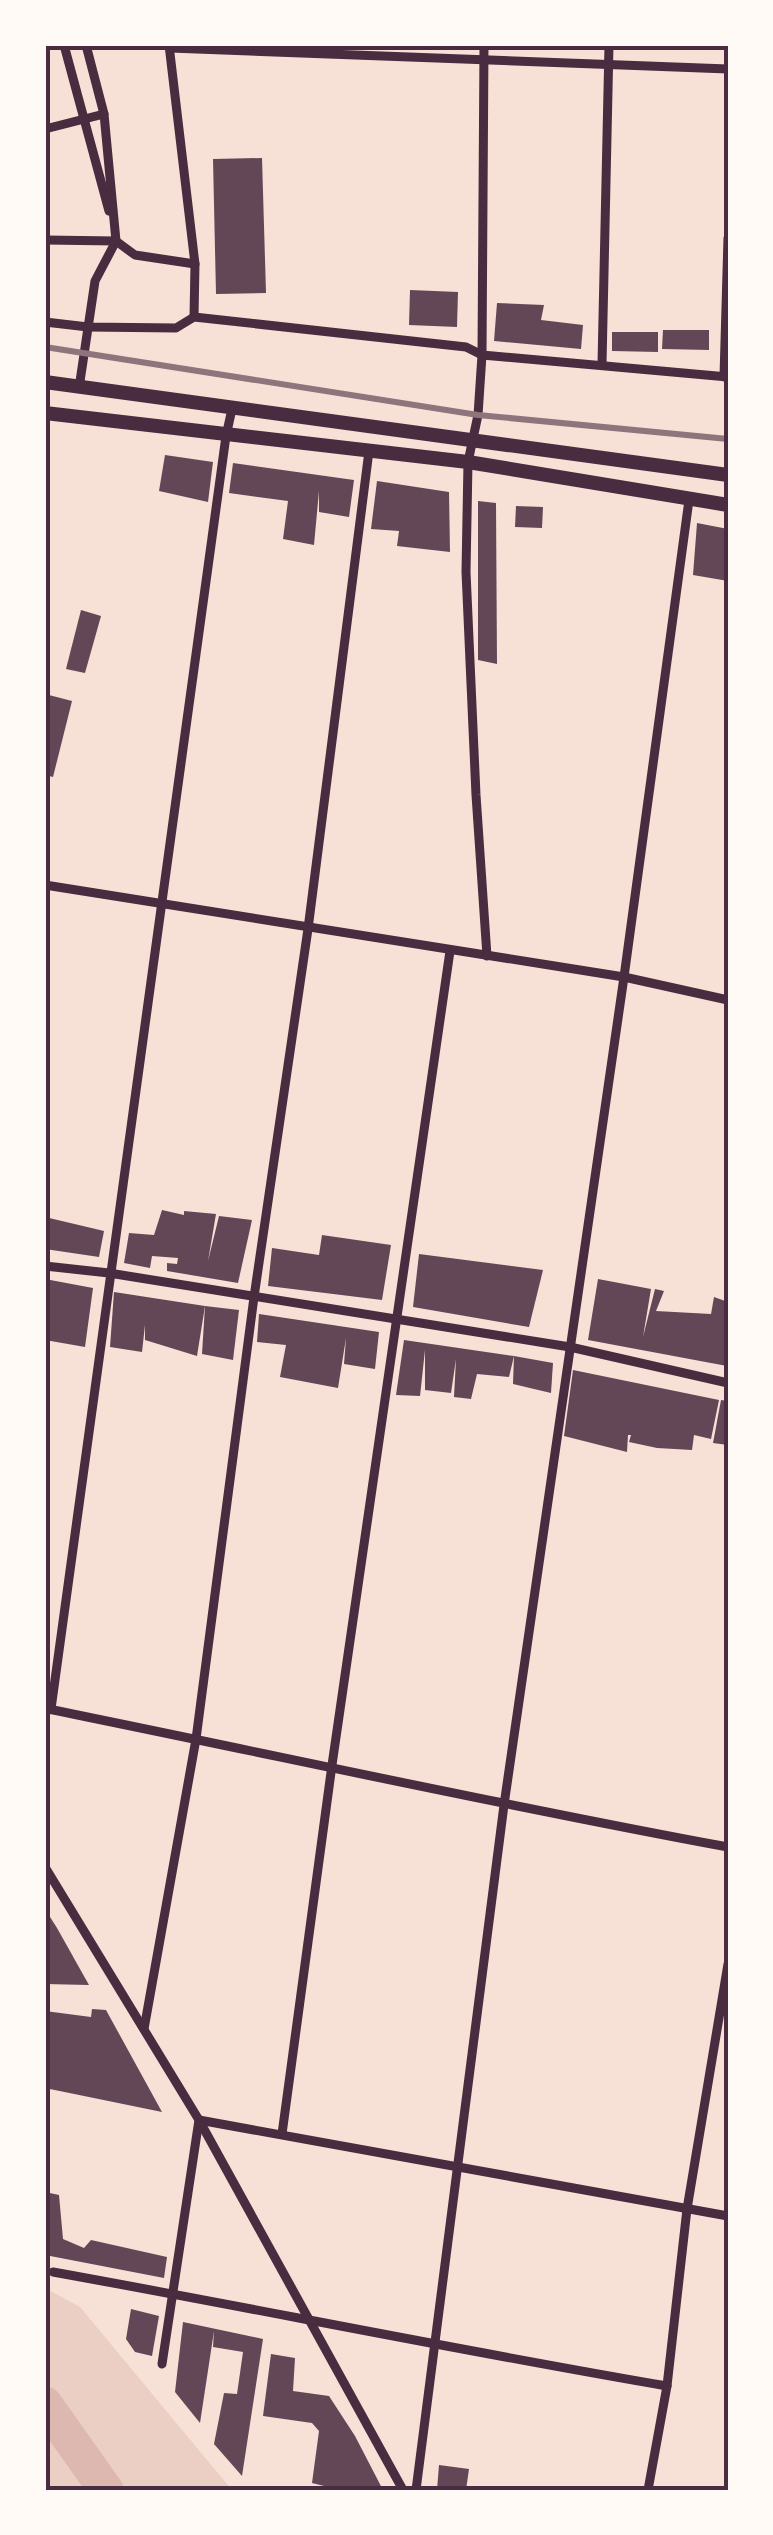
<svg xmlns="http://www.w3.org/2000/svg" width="773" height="2535" font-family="Rubik,sans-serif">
<rect width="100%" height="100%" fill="#f7e1d7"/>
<polygon fill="#ebcfc5" points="45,2288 80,2307 232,2490 45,2490"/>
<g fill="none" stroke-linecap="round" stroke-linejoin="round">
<polyline stroke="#dcb8b0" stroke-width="35" points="45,2404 106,2490"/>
</g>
<g fill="#644757">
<polygon points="262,158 266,293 216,294 213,159"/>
<polygon points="410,290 458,292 457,327 409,325"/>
<polygon points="497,303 544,305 541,320 583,325 581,349 494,341"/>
<polygon points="663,330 709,330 709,350 662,349"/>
<polygon points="612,332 658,332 658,352 612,351"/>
<polygon points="165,455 213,462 208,502 159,491"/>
<polygon points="233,463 354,480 349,517 319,512 319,491 314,545 283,539 288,501 229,493"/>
<polygon points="377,481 449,492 450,552 397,546 399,531 371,529"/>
<polygon points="478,501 496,503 497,664 478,660"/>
<polygon points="516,506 543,507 542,528 515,527"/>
<polygon points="697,523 728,529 728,581 693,575"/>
<polygon points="81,610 101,616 85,673 66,669"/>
<polygon points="45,694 72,701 53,777 45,775"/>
<polygon points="162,1210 184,1215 184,1211 216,1214 208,1261 219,1216 252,1220 238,1283 167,1271 167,1263 177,1264 178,1258 152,1256 150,1268 124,1263 129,1233 154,1235"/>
<polygon points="45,1217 104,1231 99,1257 45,1249"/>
<polygon points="322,1235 391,1245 382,1300 268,1286 272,1248 319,1255"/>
<polygon points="419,1254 543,1270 529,1327 413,1307"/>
<polygon points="45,1279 93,1288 85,1347 45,1340"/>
<polygon points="598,1279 651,1289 643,1337 655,1289 664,1291 656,1311 711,1314 714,1297 728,1302 727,1366 588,1340"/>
<polygon points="114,1292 205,1306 197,1356 145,1340 145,1325 142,1352 110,1347"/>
<polygon points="205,1306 239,1310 233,1360 202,1354"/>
<polygon points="259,1314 379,1332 375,1369 344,1364 346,1338 338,1388 280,1377 286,1345 257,1342"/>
<polygon points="404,1340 514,1356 509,1377 477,1374 471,1399 454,1397 456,1359 451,1393 425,1390 425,1350 420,1396 396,1395"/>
<polygon points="514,1356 553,1363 551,1393 513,1384"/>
<polygon points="573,1370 719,1400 711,1439 694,1435 692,1450 657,1448 629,1442 631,1435 628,1435 627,1452 564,1436"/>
<polygon points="721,1400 728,1401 728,1445 713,1443"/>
<polygon points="45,1909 57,1928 89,1985 45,1984"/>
<polygon points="92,2009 106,2010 162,2112 45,2088 45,2011 91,2017"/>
<polygon points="45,2192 59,2195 63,2239 84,2248 91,2240 167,2257 164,2278 45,2255"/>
<polygon points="131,2309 159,2316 152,2356 135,2352 126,2339"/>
<polygon points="183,2322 263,2339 242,2476 214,2444 224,2393 237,2394 243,2352 213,2347 214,2331 200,2423 175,2392"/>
<polygon points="271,2354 295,2358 293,2391 329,2396 355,2436 383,2490 340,2490 312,2483 319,2431 312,2423 263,2416"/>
<polygon points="439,2465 469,2469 466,2490 437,2490"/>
</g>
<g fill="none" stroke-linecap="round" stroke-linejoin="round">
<g stroke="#4a2c40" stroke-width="9">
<polyline points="64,45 109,211"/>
<polyline points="169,45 195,264 194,317"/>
<polyline points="484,45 482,355 478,415 468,462 466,572 476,795 487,956"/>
<polyline points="170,48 728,69"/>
<polyline points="45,129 104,114"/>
<polyline points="45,240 116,241 135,255 195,264"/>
<polyline points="45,322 88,327 176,328 194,317 466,347 482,355 728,377"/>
<polyline points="602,364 609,45"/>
<polyline points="724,377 728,238"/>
<polyline points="79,388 95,281 116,241 104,114 86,45"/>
<polyline points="45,885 624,977 728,1000"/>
<polyline points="45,1266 109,1273 570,1347 728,1383"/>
<path d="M 48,1709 C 275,1755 500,1805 728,1847"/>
<polyline points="51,1709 226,436 232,409"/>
<polyline points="45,1867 199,2120 403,2490"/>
<polyline points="144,2029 196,1739 254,1297 308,929 369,451"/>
<polyline points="282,2134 332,1765 450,951"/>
<path d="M 53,2272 C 258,2309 462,2351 667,2386"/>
<polyline points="162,2364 199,2120 728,2216"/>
<polyline points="416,2490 504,1805 624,977 689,500"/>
<polyline points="648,2490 667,2386 687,2209 728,1964"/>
</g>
<g stroke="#4a2c40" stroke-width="14">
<polyline points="45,382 728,475"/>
<polyline points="45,413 468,462 728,505"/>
</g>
<polyline stroke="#8f747c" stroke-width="6" points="45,347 478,415 728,439"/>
</g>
<rect width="773" height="2535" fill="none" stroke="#fffaf5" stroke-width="95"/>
<rect x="48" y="48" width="678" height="2440" fill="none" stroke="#4a2c40" stroke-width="4"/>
</svg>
